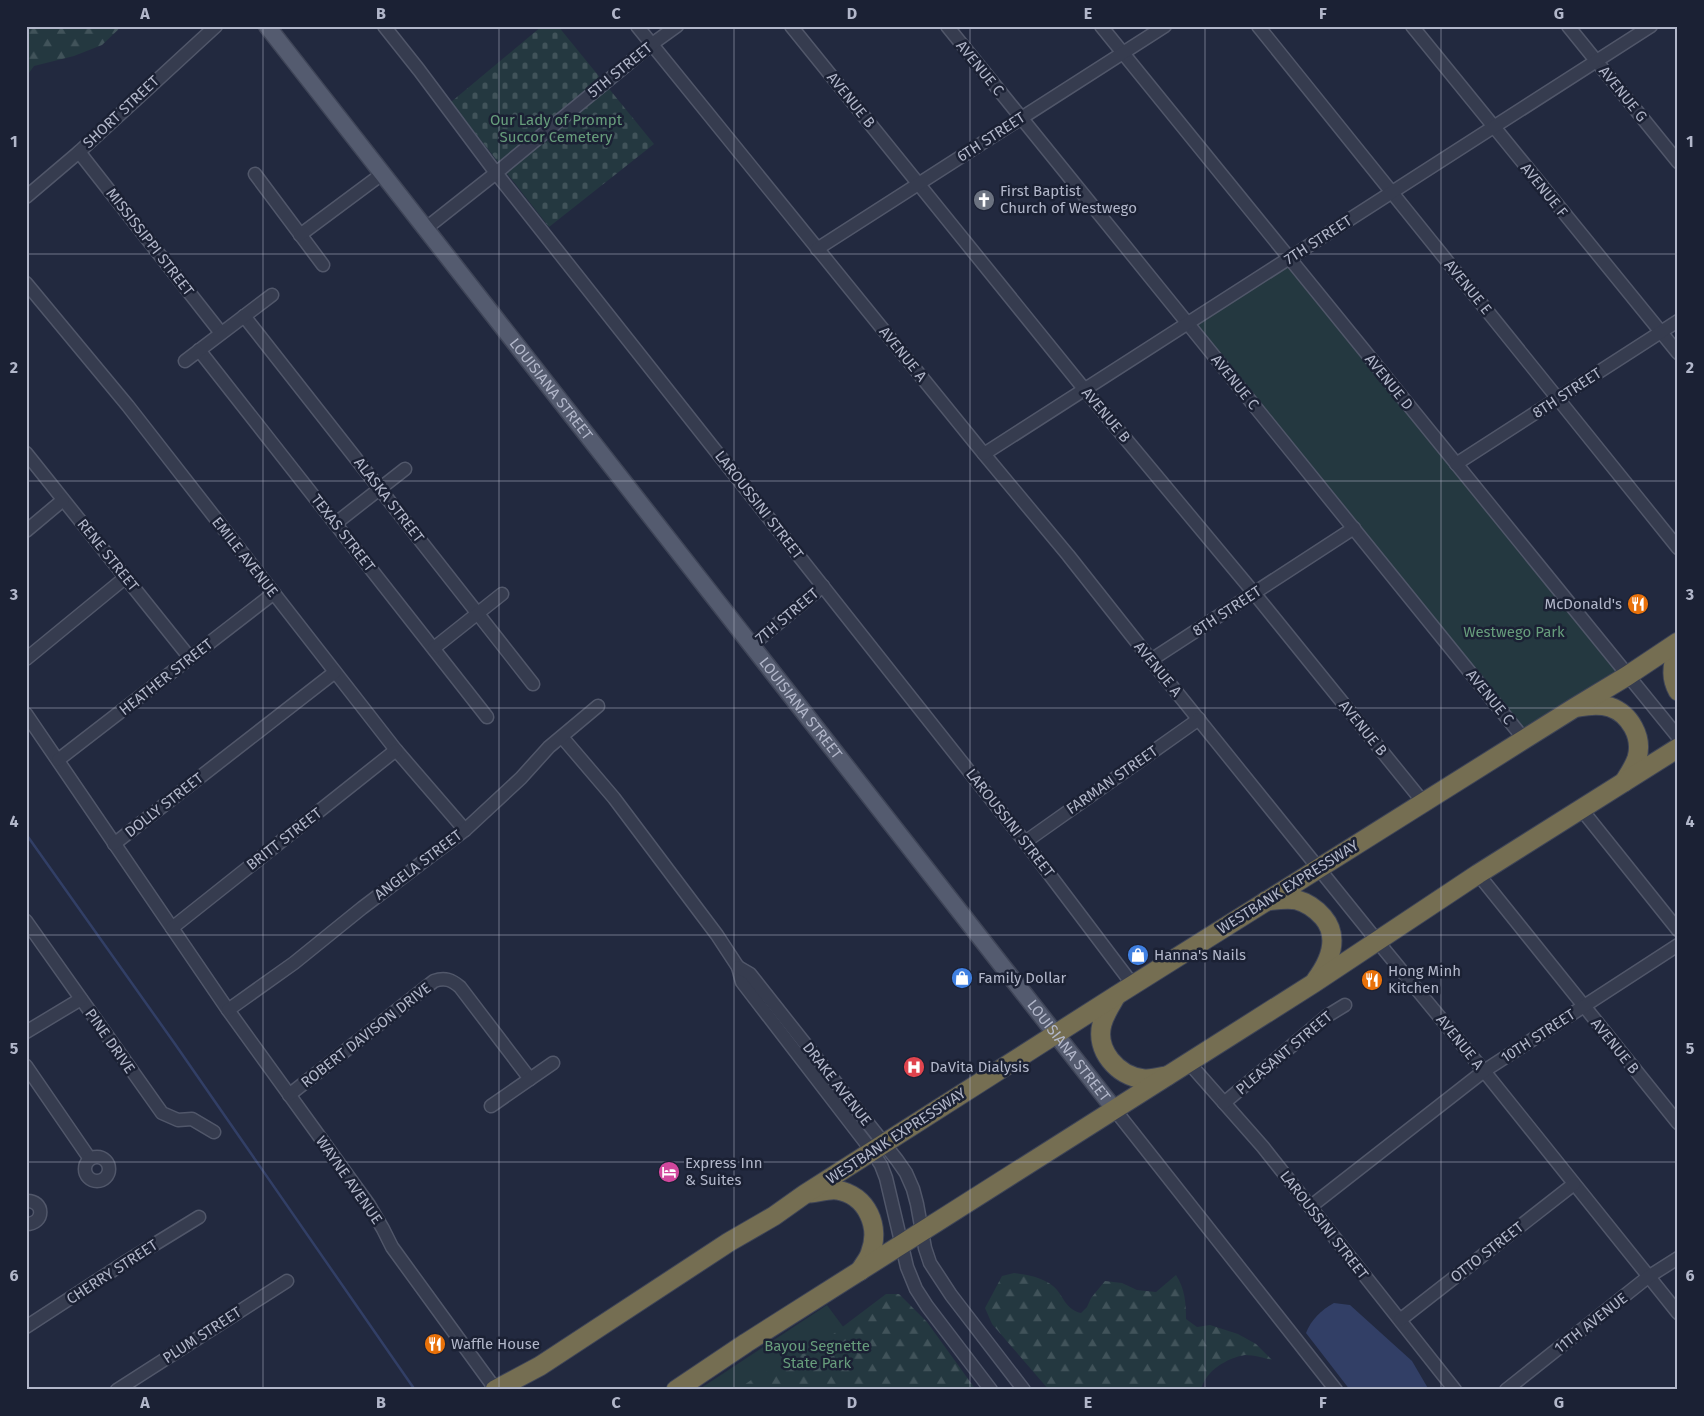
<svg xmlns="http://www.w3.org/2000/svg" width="1704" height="1416" font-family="'Fira Sans',sans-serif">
<defs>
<pattern id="forest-firs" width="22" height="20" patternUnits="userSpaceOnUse" patternTransform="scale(1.25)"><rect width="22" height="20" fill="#243840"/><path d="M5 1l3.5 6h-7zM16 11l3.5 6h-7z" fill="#41535a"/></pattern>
<pattern id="cemetery-stones" width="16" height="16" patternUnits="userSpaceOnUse" patternTransform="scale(1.25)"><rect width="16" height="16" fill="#243840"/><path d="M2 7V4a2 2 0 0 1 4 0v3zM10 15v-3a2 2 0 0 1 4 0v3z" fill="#41535a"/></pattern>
</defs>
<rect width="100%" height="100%" fill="#22293f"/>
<g fill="#243840">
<polygon points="1289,259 1627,676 1524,739 1188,324"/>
<polygon points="827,1305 890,1390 698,1390"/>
</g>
<g fill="url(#forest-firs)">
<polygon points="26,26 122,26 102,45 74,56 34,66 26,77"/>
<path d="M 1014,1273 C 1027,1275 1042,1277 1053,1286 C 1064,1295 1064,1309 1081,1313 L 1087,1307 L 1091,1298 L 1105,1281 L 1122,1283 L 1137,1290 L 1156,1292 L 1176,1275 C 1185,1289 1186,1303 1186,1319 L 1197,1327 L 1210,1325 L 1238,1334 L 1256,1344 L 1272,1360 C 1264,1358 1254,1355 1245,1355 C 1227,1358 1205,1371 1201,1390 L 1049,1390 L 992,1324 L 985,1308 L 1002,1276 Z"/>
<polygon points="886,1294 899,1294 927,1322 976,1390 737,1390 754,1378 816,1347"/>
</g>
<polygon fill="url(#cemetery-stones)" points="542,26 558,26 654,144 549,227 451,102"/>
<path fill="#323f66" d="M 1334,1303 L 1350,1305 L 1412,1361 L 1429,1390 L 1350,1390 L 1306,1333 C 1311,1320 1321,1310 1334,1303 Z"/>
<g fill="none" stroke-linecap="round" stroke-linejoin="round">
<polyline stroke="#323f66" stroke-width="2.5" points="26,834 175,1044 415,1390"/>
<g stroke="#51576a" stroke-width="15">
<g id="minor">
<polyline points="384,26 419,70 496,173 1025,842 1133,985"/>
<polyline points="637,26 984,454 1068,555 1162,674 1378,942 1484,1071 1678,1313"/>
<polyline points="791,26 1085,390 1254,593 1423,802"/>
<polyline points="947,26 1524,739"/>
<polyline points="1101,26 1678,737"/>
<polyline points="1258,26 1678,548"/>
<polyline points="1412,26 1678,353"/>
<polyline points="1568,26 1678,162"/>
<polyline points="79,152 221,333"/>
<polyline points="255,174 323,265"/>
<polyline points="26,197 79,152 216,26"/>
<polyline points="425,229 496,173 652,44 677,26"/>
<polyline points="300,235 382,174"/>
<polyline points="817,249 1165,26"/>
<polyline points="26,283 128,406 396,750 465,830"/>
<polyline points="244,316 533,684"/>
<polyline points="199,350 487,717"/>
<polyline points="185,361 272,295"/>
<polyline points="26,453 190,658"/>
<polyline points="984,454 1651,26"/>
<polyline points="1456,464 1678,321"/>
<polyline points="336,523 405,469"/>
<polyline points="26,531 63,500"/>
<polyline points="751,646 823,586"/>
<polyline points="434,648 502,594"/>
<polyline points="26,659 126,577"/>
<polyline points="1151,660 1354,528"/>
<polyline points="26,714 228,1010 369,1205 383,1229 392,1247 496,1390"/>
<polyline points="562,737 614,798 717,935 738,967 742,982 872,1151 881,1165 886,1178 907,1267 916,1289 927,1306 991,1390"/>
<polyline points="58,760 274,593"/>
<polyline points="1582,810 1678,930"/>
<polyline points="1025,842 1199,719"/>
<polyline points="114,844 335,672"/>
<polyline points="1478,874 1678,1123"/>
<polyline points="26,921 162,1113 178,1120 192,1119 214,1132"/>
<polyline points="172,928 396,750"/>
<polyline points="738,967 750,974 897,1160 906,1173 913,1189 917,1204 925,1248 930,1263 951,1295 1024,1390"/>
<polyline points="228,1010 294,963 362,908 465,830 521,778 549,747 598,706"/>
<polyline points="26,1032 81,999"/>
<polyline points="1189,1063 1263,1147 1455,1390"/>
<polyline points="26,1066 90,1159"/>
<path d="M 289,1095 L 434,981 C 445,977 452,980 460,987 L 530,1079"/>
<polyline points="1224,1103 1327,1016 1345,1005"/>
<polyline points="491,1106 553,1063"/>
<polyline points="1115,1110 1336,1390"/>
<circle cx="97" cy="1169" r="12"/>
<path d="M 26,1201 C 45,1200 45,1224 26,1224"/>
<polyline points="1310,1207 1484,1071 1678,945"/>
<polyline points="1400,1320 1574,1184"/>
<polyline points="26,1327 124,1263 199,1217"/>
<polyline points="117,1390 287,1281"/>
<polyline points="1506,1390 1648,1277 1678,1258"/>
</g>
</g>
<g stroke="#3f4558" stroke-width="19">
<g id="major">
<path id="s1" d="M 267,26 L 1115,1110"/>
</g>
</g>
<g stroke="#3e4457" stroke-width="21">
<g id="highway">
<path d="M 1678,650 C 1672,664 1670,677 1678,691"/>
<path d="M 1579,707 C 1589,705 1599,704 1610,707 C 1630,714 1643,737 1637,758 C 1634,767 1629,774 1624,782"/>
<path d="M 1266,901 C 1276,900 1287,898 1297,900 C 1308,903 1316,909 1323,917 C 1340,937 1330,961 1316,980"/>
<path d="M 1116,996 C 1111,1005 1105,1013 1102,1024 C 1095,1050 1117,1076 1144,1079 C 1151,1079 1159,1077 1167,1076"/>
<path d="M 810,1193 C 819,1192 829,1189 837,1190 C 867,1195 881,1227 870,1254 C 868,1260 863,1265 860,1271"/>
<polyline points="495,1390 540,1366 729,1242 774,1216 805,1194 1117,995 1574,708 1627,676 1678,642"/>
<polyline points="676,1390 746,1343 1314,983 1478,874 1678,748"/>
</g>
</g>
<use href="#minor" stroke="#363c4f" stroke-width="12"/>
<use href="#major" stroke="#545b6f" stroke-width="16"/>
<use href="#highway" stroke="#756e52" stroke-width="19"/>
</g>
<path fill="none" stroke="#b2b7ca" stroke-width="1" stroke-opacity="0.55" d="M 263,26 L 263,1390M 499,26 L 499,1390M 734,26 L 734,1390M 970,26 L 970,1390M 1205,26 L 1205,1390M 1441,26 L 1441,1390M 26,254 L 1678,254M 26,481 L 1678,481M 26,708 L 1678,708M 26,935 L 1678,935M 26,1162 L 1678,1162"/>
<defs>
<g id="church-disc" transform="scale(1.125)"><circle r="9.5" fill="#6b7280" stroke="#1b2134"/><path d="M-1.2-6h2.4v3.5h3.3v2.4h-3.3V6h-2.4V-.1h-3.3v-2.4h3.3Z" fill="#fff"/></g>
<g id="restaurant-disc" transform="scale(1.125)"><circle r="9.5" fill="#e8710a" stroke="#1b2134"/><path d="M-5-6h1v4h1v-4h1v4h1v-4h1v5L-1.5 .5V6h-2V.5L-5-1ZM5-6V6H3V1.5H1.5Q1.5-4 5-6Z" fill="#fff"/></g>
<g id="shop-disc" transform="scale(1.125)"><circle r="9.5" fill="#3f7fe0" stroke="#1b2134"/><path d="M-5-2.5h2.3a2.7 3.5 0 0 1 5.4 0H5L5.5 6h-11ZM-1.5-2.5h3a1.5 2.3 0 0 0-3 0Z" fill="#fff"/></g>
<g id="hospital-disc" transform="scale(1.125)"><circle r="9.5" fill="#e0444e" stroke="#1b2134"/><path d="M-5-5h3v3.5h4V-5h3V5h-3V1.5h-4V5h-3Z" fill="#fff"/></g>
<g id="hotel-disc" transform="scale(1.125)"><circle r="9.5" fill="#d1479c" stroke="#1b2134"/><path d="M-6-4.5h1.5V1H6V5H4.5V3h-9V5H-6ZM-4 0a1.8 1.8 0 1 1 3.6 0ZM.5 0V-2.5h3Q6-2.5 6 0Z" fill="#fff"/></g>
</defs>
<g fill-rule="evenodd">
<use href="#church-disc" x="984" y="200"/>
<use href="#restaurant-disc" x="1638" y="604"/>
<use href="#shop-disc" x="1138" y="955"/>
<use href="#shop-disc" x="962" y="978"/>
<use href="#restaurant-disc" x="1372" y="980"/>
<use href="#hospital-disc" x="914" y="1067"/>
<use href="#hotel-disc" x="669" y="1172"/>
<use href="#restaurant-disc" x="435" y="1344"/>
</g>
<g text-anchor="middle" stroke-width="5" stroke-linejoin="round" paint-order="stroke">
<g font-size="15" fill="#b2b7ca" stroke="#1b2134">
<text transform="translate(980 68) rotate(51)" y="5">AVENUE C</text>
<text transform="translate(620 70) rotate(-39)" y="5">5TH STREET</text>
<text transform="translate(1623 94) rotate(51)" y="5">AVENUE G</text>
<text transform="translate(851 100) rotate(51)" y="5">AVENUE B</text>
<text transform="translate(121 112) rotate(-43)" y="5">SHORT STREET</text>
<text transform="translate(991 137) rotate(-33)" y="5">6TH STREET</text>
<text transform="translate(1544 190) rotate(51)" y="5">AVENUE F</text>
<text transform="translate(1318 240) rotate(-33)" y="5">7TH STREET</text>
<text transform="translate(150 242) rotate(52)" y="5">MISSISSIPPI STREET</text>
<text transform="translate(1468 287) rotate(51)" y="5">AVENUE E</text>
<text transform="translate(903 354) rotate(51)" y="5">AVENUE A</text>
<text transform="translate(1235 382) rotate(51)" y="5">AVENUE C</text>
<text transform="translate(1389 382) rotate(51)" y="5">AVENUE D</text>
<text dy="5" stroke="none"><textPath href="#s1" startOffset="461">LOUISIANA STREET</textPath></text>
<text transform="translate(1567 393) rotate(-33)" y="5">8TH STREET</text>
<text transform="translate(1106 415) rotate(50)" y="5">AVENUE B</text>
<text transform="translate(389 500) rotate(52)" y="5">ALASKA STREET</text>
<text transform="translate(759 505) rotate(52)" y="5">LAROUSSINI STREET</text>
<text transform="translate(343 533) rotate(52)" y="5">TEXAS STREET</text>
<text transform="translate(108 555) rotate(51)" y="5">RENE STREET</text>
<text transform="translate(245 557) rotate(52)" y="5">EMILE AVENUE</text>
<text transform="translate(1227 611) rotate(-33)" y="5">8TH STREET</text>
<text transform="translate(787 616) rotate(-40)" y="5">7TH STREET</text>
<text transform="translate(1158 669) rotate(51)" y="5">AVENUE A</text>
<text transform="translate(166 677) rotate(-38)" y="5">HEATHER STREET</text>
<text transform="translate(1490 697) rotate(51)" y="5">AVENUE C</text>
<text dy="5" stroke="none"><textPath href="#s1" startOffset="866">LOUISIANA STREET</textPath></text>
<text transform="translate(1363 728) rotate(51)" y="5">AVENUE B</text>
<text transform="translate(1112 780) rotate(-35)" y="5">FARMAN STREET</text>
<text transform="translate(164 805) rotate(-38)" y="5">DOLLY STREET</text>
<text transform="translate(1010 823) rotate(52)" y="5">LAROUSSINI STREET</text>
<text transform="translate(284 839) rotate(-38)" y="5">BRITT STREET</text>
<text transform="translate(418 865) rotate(-37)" y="5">ANGELA STREET</text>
<text transform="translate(1288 887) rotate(-32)" y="5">WESTBANK EXPRESSWAY</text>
<text transform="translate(366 1035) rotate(-38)" y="5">ROBERT DAVISON DRIVE</text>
<text transform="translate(1538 1036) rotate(-33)" y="5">10TH STREET</text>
<text transform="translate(110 1041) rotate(55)" y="5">PINE DRIVE</text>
<text transform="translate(1460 1042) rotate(51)" y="5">AVENUE A</text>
<text transform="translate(1615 1046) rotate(51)" y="5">AVENUE B</text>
<text dy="5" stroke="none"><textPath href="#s1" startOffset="1301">LOUISIANA STREET</textPath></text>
<text transform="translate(1284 1053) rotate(-40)" y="5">PLEASANT STREET</text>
<text transform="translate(837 1084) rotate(52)" y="5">DRAKE AVENUE</text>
<text transform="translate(896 1136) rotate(-33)" y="5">WESTBANK EXPRESSWAY</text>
<text transform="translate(349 1180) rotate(55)" y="5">WAYNE AVENUE</text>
<text transform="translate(1324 1225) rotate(52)" y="5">LAROUSSINI STREET</text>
<text transform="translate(1487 1252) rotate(-38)" y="5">OTTO STREET</text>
<text transform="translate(112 1272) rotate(-33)" y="5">CHERRY STREET</text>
<text transform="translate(1591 1323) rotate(-38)" y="5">11TH AVENUE</text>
<text transform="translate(202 1335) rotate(-33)" y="5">PLUM STREET</text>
</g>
<g font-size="15" fill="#679d7c" stroke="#1b2134">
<text x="556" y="125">Our Lady of Prompt<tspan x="556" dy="17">Succor Cemetery</tspan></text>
<text x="1514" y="637">Westwego Park</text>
<text x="817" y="1351">Bayou Segnette<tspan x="817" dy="17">State Park</tspan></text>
</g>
<g font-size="15" fill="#b2b7ca" stroke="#1b2134" text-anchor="start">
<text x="1000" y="196">First Baptist<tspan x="1000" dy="17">Church of Westwego</tspan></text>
<text x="1622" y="609" text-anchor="end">McDonald's</text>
<text x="1154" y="960">Hanna's Nails</text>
<text x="1388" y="976">Hong Minh<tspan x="1388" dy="17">Kitchen</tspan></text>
<text x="978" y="983">Family Dollar</text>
<text x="930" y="1072">DaVita Dialysis</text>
<text x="685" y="1168">Express Inn<tspan x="685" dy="17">&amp; Suites</tspan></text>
<text x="451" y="1349">Waffle House</text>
</g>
</g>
<rect width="1704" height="1416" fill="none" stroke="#1b2134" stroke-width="55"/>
<rect x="28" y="28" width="1648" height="1360" fill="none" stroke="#b2b7ca" stroke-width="2"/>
<g font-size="16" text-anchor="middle" font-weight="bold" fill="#b2b7ca">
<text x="145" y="19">A</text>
<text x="381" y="19">B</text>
<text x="616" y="19">C</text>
<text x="852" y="19">D</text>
<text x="1088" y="19">E</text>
<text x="1323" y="19">F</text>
<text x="1559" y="19">G</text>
<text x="14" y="147">1</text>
<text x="1690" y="147">1</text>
<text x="14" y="373">2</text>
<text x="1690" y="373">2</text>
<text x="14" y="600">3</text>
<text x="1690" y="600">3</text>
<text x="14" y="827">4</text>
<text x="1690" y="827">4</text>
<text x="14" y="1054">5</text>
<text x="1690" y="1054">5</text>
<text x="14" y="1281">6</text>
<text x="1690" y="1281">6</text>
<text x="145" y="1408">A</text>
<text x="381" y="1408">B</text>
<text x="616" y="1408">C</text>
<text x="852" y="1408">D</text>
<text x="1088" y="1408">E</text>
<text x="1323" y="1408">F</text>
<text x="1559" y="1408">G</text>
</g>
</svg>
